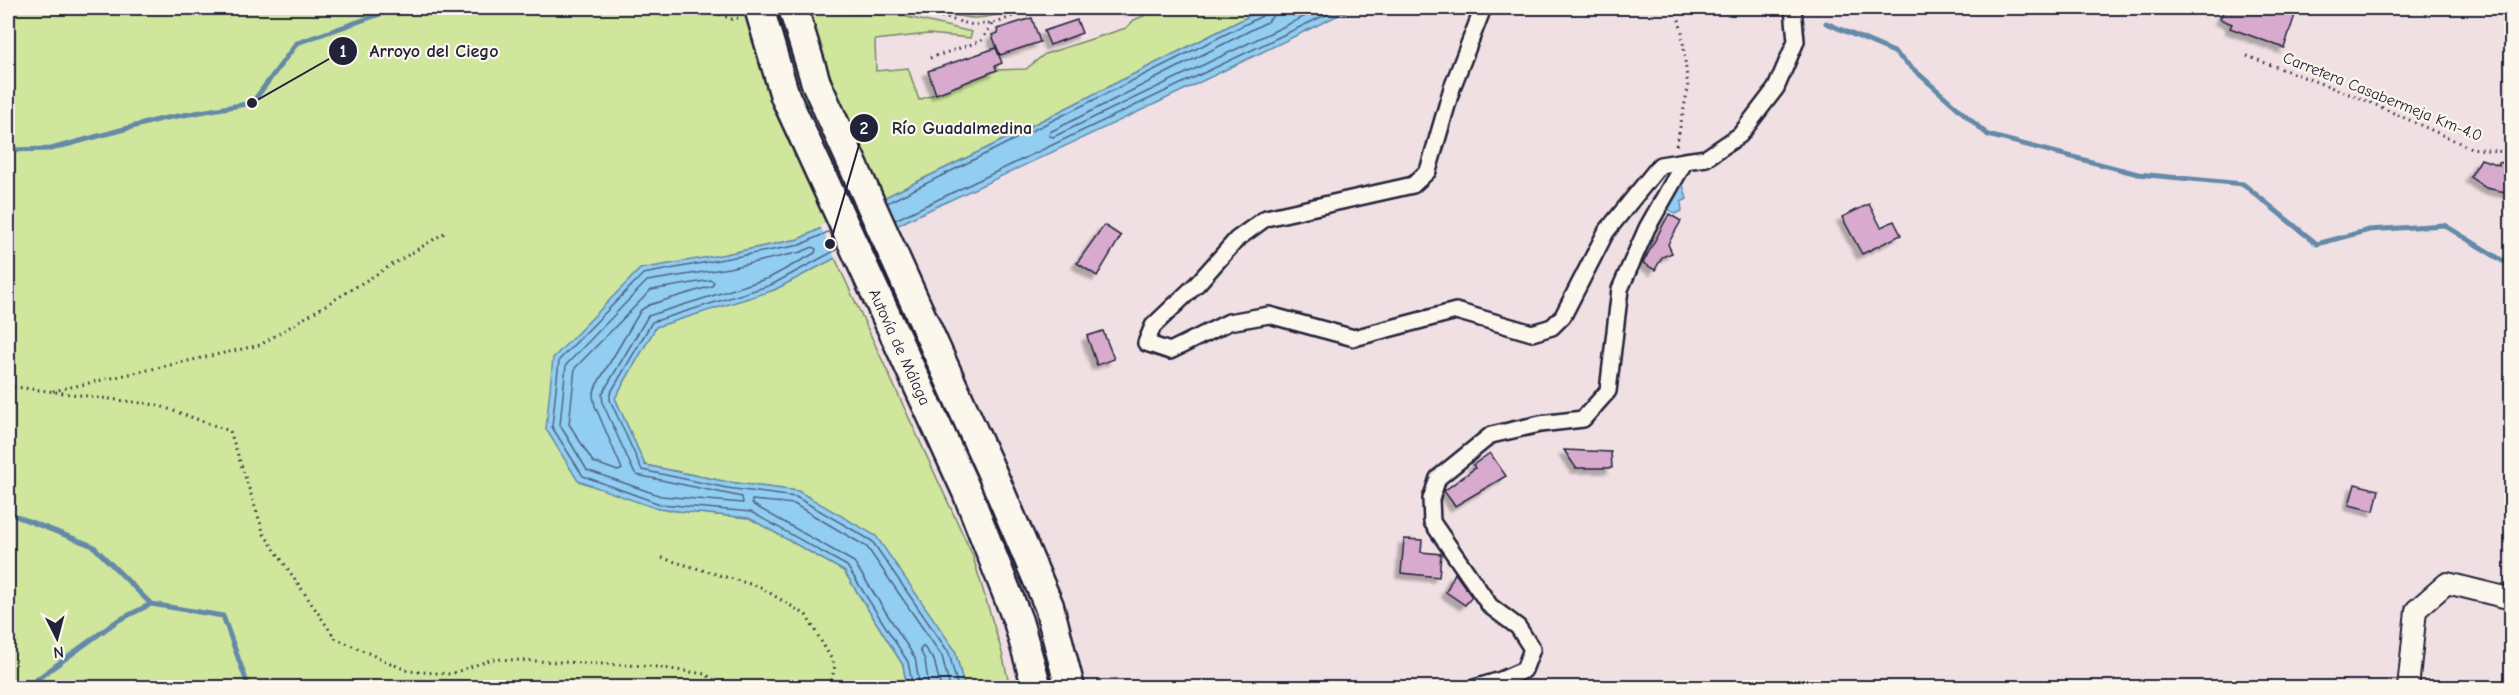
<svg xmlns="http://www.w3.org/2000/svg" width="2519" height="695" font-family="'Comic Neue',sans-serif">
<defs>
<filter id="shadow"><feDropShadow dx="-5" dy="5" stdDeviation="1.5" flood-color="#0004"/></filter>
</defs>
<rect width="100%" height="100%" fill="#f0e0e3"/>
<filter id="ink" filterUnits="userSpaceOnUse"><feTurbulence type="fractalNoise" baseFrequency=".0167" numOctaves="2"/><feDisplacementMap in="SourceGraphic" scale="12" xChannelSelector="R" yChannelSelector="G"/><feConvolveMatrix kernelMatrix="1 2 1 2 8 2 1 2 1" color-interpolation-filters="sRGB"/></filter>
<g filter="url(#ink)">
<g fill="#cfe69c" stroke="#78846c" stroke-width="1.5">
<polygon points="8,8 827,8 827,13 899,15 972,32 970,38 928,34 875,40 876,71 908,68 919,100 997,70 1026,69 1045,54 1126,28 1134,20 1162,8 1265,8 995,144 799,239 726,254 553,358 658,509 749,518 844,571 903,665 907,688 8,687"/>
<path d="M 923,8 L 1016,8 C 975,25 964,17 923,8 Z"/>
<polygon points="835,258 972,554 1001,649 1010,687 964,687 955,650 798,491 728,482 645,465 615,398 656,326 774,290"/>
</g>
<g fill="#92cdf2" stroke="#6589a9" stroke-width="1.5">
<polygon points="1265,8 1353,8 1159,102 910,219 774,290 656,327 615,398 645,465 728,482 798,491 876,536 955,650 964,687 907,687 903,665 844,571 749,518 658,509 578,481 546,429 553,358 640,269 726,254 799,239 995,144"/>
<polygon points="1682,181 1687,199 1681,202 1682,211 1675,214 1666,207"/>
</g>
<polygon fill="#f0e0e3" points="884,194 900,228 836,260 820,226"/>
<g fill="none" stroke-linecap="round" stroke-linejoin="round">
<g stroke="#4f6684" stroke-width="1.5">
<polyline points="1274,8 1273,16 1267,22 1050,132 1049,136 1053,137 1322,8"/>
<polyline points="887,203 1262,16 1266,8"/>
<polyline points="895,220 1340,8"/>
<polyline points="830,231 800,245 643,274 559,360 552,427 583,476 660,504 751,512 847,566 908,662 913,688"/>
<polygon points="813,247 816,249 815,253 769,278 648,316 602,394 603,404 633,470 637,475 742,497 743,503 661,496 587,470 560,425 566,365 647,281 729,268 801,252"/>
<polyline points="838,249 771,285 652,322 610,394 610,400 642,470 727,488 796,497 872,541 949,653 958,688"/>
<polygon points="711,280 714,282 712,286 649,305 641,310 596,386 593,395 595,406 622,469 618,471 593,462 569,424 575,368 651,290"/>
<polyline points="920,688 915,658 854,562 752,504 752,500 794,504 867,547 942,656 950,688"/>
<polyline points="929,688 925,660 920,650 923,646 934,660 941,688"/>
</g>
<g stroke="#6589a9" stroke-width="5">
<polyline points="1826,23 1894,52 1988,135 2138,174 2243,184 2317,244 2369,230 2444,225 2503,261 2512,259"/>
<polyline points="8,150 51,149 161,119 252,103 297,43 386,12 409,8"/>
<polyline points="8,513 93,546 151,604"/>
<polyline points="25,688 117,621 151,604 223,616 249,688"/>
</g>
</g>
<g fill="#d7aace" stroke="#22223b" stroke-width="1.5" filter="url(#shadow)">
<polygon points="2225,8 2285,8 2296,12 2284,48 2230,28 2232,24 2220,19"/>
<polygon points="1032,18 1040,42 1000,55 992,35 998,33 997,29"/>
<polygon points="1077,20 1082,33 1050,45 1044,31"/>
<polygon points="996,48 1002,63 995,66 997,70 936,94 928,71"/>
<polygon points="2481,159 2499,165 2499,162 2511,165 2511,193 2486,188 2470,177"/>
<polygon points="1869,204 1881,227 1894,221 1901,235 1862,254 1842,217"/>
<polygon points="1669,214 1681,221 1668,244 1672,253 1662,257 1655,270 1643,263"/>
<polygon points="1104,225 1121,236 1097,276 1077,263"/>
<polygon points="1103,331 1114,359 1097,365 1087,336"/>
<polygon points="1564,450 1611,452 1612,468 1576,468"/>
<polygon points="1490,453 1506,476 1455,506 1444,491 1475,468 1473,465"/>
<polygon points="2355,484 2379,490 2374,511 2349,505"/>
<polygon points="1404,539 1422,540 1421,552 1441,554 1439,577 1401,573"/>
<polygon points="1455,573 1472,597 1465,605 1446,592"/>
</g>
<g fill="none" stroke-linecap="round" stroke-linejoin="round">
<g stroke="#22223b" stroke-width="20">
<g id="minor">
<polyline points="1483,8 1452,88 1428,171 1413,185 1266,218 1237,239 1198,283 1153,326 1146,343 1170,351 1229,322 1269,315 1354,338 1456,311 1532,333 1552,327 1563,316 1606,232 1660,165 1685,161"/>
<polyline points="1474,688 1501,680 1524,670 1532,649 1518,627 1490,606 1432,522 1431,499 1438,478 1491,435 1540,424 1583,419 1608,391 1620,289 1647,228 1685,161 1706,158 1740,135 1776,88 1796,41 1793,8"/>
</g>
</g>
<g stroke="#22223b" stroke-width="24">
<polyline id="tertiary" points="2408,688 2416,610 2447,583 2512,599"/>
</g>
<g stroke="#22223b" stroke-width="33">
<g id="motorway">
<polyline points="816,83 992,473 1049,606 1070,688"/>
<path id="s1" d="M 785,96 L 967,492 L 1018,621 L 1037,688"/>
</g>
</g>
<g stroke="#22223b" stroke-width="3" stroke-dasharray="1.5 4.5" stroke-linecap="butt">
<polyline points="703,8 732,19 738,18"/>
<polyline points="1676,8 1682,32 1688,88 1676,147"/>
<polyline points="816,11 916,10 973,25 999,22 1031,8"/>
<polyline points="2247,56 2365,100 2471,148 2512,153"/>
<polyline points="930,58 981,41 993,23"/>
<polyline points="8,386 157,405 230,431 264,534 335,638 408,671 450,674 493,659 649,666 705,674 727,688"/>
<polyline points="53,391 260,345 446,232"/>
<polyline points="662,558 760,587 806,615 835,665 830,688"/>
</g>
<use href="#minor" stroke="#fbf7ec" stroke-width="15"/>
<use href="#tertiary" stroke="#fbf7ec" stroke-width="20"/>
<use href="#motorway" stroke="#fbf7ec" stroke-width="28"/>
<g stroke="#22223b" stroke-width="33" stroke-linecap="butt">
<g id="motorway-bridge">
<polyline points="759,8 785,96"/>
<polyline points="793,8 816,83"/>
</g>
</g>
<use href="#motorway-bridge" stroke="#fbf7ec" stroke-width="28"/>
</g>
</g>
<g text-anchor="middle" stroke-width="4.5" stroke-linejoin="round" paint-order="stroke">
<g font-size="16" fill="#22223b" stroke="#fbf7ec">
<text transform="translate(2383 96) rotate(22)" y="6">Carretera Casabermeja Km-4.0</text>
<text dy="6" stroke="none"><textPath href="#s1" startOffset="276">Autovía de Málaga</textPath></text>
</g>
</g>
<path fill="none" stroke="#22223b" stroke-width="2" d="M252 103L343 51M830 244L864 128"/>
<g fill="#22223b" stroke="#fbf7ec" stroke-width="2">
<circle cx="252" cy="103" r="6"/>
<circle cx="830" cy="244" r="6"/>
<circle cx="343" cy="51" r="15"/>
<circle cx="864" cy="128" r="15"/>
</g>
<g font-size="18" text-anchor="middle" font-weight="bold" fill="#fff">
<text x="343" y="57">1</text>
<text x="864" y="134">2</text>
</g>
<g font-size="18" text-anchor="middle" font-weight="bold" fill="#22223b" stroke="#fbf7ec" stroke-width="4.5" stroke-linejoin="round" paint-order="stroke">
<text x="434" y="57">Arroyo del Ciego</text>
<text x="962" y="134">Río Guadalmedina</text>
</g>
<rect width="2519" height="695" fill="none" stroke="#fbf7ec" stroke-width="30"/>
<rect x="15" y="15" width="2489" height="665" fill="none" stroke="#22223b" stroke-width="2" filter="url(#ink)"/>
<g transform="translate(57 638) rotate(174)" stroke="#fbf7ec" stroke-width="4.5" paint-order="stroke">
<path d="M0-4.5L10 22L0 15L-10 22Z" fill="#22223b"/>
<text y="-9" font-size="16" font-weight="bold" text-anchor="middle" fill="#22223b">N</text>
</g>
</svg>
